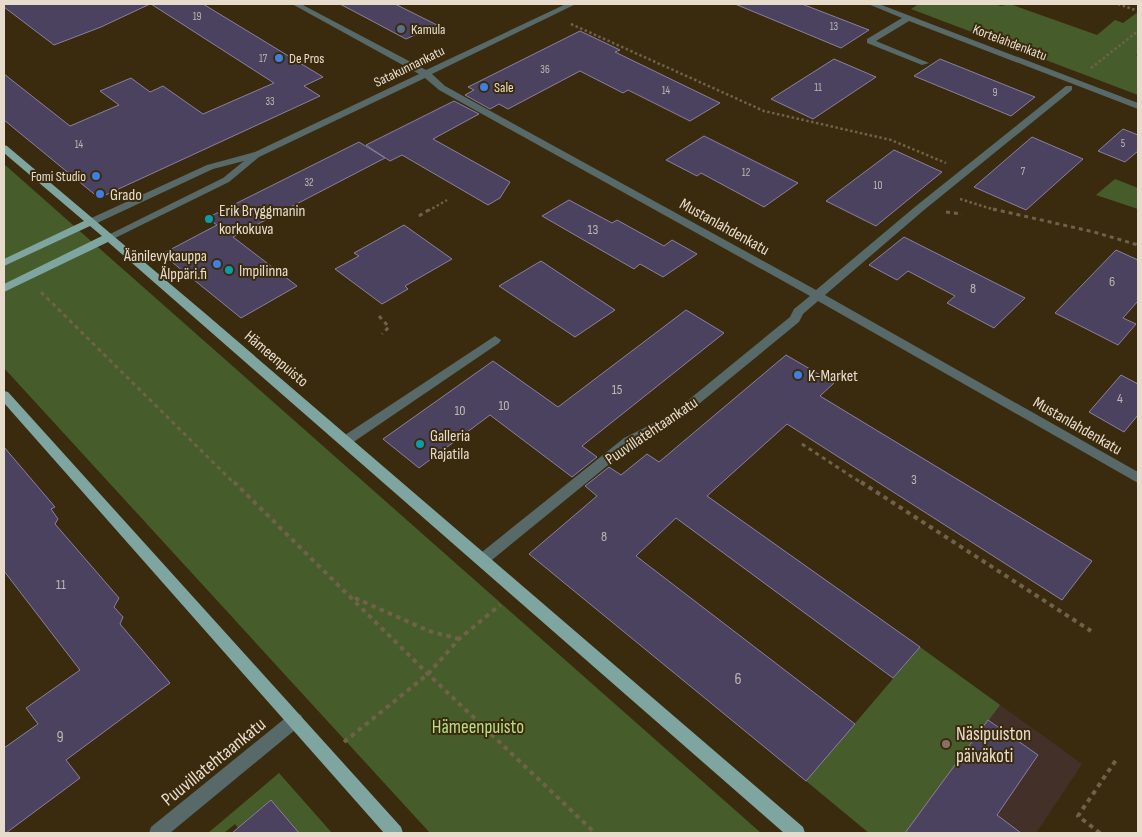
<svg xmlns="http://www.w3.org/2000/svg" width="1142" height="837" font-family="'Sofia Sans Condensed',sans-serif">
<rect width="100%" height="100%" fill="#3a2b0e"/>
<polygon fill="#433029" points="920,647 1082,764 1036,833 869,833 806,781"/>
<g fill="#465d2b">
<polygon points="919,4 994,4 1001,6 1010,4 1097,35 1115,20 1123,23 1138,12 1138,53 1136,55 1138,56 1138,95 911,9"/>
<polygon points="4,164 108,256 761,833 430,833 4,368"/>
<polygon points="1115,179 1138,188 1138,209 1096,195"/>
<polygon points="920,647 1000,705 905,833 869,833 806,781"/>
<polygon points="279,773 332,833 298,833 271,800 238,828 235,824 224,833 208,833"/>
</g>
<g fill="#4a425f" stroke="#8980a0">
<polygon points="4,4 150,4 101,27 54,45 4,7"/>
<polygon points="151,4 203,4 323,77 304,86 320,96 99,198 4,120 4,74 70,126 119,105 100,91 131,78 150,92 163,86 203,114 274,83"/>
<polygon points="340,4 395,4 437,25 406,39"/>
<polygon points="735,4 802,4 869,30 841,48"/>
<polygon points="580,31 620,50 615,52 720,103 690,121 628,90 623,93 580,71 508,109 499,104 490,109 465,95 474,90 468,87"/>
<polygon points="834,59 876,77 813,119 771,99"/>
<polygon points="940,59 1035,97 1011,116 914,76"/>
<polygon points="454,101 479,114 433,139 510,182 500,198 488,205 402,155 390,161 366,145"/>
<polygon points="1123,129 1138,135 1138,151 1125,162 1098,151"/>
<polygon points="704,136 798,183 764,207 701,173 697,176 666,160"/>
<polygon points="1032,137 1083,159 1026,210 974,187"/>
<polygon points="359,142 385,158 233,237 297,286 241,318 162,254 217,225 207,218"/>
<polygon points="894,150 942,172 876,226 826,201"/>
<polygon points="569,200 612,223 617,220 664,246 672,240 697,254 663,277 640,264 634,269 542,216"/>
<polygon points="404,225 452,259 405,286 408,289 382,304 335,269 359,256 354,253"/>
<polygon points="904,237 1025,298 994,328 947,303 955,296 908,271 897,280 869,265"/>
<polygon points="1116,250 1138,260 1138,301 1123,318 1136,324 1118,345 1055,313"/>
<polygon points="541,261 615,310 575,337 499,286"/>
<polygon points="686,310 724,333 582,446 597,457 572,477 490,415 419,468 383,439 493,361 558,407"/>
<polygon points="786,355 834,383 820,396 1092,561 1062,600 787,424 707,496 920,647 893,678 676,518 636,556 855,724 806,781 529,554 597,496 585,486 609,467 621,475 647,454 659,462"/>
<polygon points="1121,375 1138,384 1138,415 1124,432 1089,412"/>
<polygon points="4,447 55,507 51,509 58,519 55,524 119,598 114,607 123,617 120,624 170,683 66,760 80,778 6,833 4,833 4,748 38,724 26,708 80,670 4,571"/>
<polygon points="988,720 1038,755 997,815 1021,833 905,833"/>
<polygon points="271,800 299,833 232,833"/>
</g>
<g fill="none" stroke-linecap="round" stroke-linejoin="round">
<g stroke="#706249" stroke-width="2.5" stroke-dasharray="2.5 2.5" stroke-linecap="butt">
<polyline points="1118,4 1138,11"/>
<polyline points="571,24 764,111 891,140 946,163"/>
<polyline points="1091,68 1138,31"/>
<polyline points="960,199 998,211"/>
<polyline points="428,211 447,200"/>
</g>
<g stroke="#706249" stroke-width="3" stroke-dasharray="4 4" stroke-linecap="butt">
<polyline points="993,209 1094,232 1138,245"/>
<polyline points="946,212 962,214"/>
<polyline points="419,216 430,209"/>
<polyline points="41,292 235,484"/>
<polyline points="379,316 389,327 382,334"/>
<polyline points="802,444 863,484"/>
</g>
<g stroke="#706249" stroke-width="4" stroke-dasharray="4.5 4.5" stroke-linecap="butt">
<polyline points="234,482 428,674 595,833"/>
<polyline points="861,482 1091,631"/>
<polyline points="355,598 429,631 459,639"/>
<polyline points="344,742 428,674 459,639 500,605"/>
<polyline points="1100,833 1078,816 1116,760"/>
</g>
<g fill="#576968" fill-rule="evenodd">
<polygon points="292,4 301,4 426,70 566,4 576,4 432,74 445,86 816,290 916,206 1066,86 1072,86 1072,90 924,210 825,295 1138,472 1138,483 818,301 803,314 799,322 678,421 634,444 487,564 482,566 477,564 475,560 477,556 624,438 670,415 790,317 794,309 810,296 439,90 425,78 259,157 229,182 113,239 109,240 104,237 223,178 244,161 213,169 95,224 87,224 86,222 87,220 207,165 255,152 419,74"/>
<polygon points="868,4 879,4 1138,103 1138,109 909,21 876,41 929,63 922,65 867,43 867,39 902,18"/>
<polygon points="495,336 501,340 499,343 352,443 342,443 341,440 342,437"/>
<polygon points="295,713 301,715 303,720 301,725 170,833 149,833 151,827 289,715"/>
</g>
<g fill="#7fa5a1" fill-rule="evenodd">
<polygon points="4,145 7,146 207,315 803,827 805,833 784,833 108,242 4,292 4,284 102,236 90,226 4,266 4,259 84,221 4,153"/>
<polygon points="4,391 8,392 401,827 403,833 384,833 4,403"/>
</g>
</g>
<circle fill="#5c6f8a" stroke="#3a2b0e" stroke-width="2" cx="401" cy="29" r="5"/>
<g fill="#3f7fe0" stroke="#3a2b0e" stroke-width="2">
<circle cx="279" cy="58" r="5"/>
<circle cx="484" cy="87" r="5"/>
<circle cx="96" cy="176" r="5"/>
<circle cx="100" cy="194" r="5"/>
<circle cx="217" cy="264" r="5"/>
<circle cx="798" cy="375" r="5"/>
</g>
<g fill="#0f9aa8" stroke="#3a2b0e" stroke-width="2">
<circle cx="209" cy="219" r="5"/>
<circle cx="229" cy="270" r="5"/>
<circle cx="420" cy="444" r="5"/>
</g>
<circle fill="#8d6e63" stroke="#3a2b0e" stroke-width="2" cx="946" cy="744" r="5"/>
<g text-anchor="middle" stroke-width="4" stroke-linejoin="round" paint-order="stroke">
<g font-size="11" fill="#c0b6b1">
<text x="197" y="20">19</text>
<text x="834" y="30">13</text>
<text x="263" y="62">17</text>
<text x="545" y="73">36</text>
<text x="818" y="91">11</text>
<text x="666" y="94">14</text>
<text x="995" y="96">9</text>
<text x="270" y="105">33</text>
<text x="1123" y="147">5</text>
<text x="79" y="148">14</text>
<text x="1023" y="175">7</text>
<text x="746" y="176">12</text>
<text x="309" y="186">32</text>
<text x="878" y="189">10</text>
</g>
<g font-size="14" fill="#e7dccc" stroke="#3a2b0e" text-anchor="start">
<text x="411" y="34">Kamula</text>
<text x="289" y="63">De Pros</text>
<text x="494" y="92">Sale</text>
<text x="86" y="181" text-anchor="end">Fomi Studio</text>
</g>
<g font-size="14" fill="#e7dccc" stroke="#3a2b0e">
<text transform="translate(1010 42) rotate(21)" y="5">Kortelahdenkatu</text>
<text transform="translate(409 66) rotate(-26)" y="5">Satakunnankatu</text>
</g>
<g font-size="14" fill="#c0b6b1">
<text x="593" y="234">13</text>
<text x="1112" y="286">6</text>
<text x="973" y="293">8</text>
<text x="617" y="394">15</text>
<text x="1120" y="403">4</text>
<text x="504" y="410">10</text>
<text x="460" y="415">10</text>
<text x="914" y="484">3</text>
<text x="604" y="541">8</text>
<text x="61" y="589">11</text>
</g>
<g font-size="16" fill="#e7dccc" stroke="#3a2b0e" text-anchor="start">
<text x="110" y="200">Grado</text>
<text x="219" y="216">Erik Bryggmanin<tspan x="219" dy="18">korkokuva</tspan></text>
<text x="207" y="261" text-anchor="end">Äänilevykauppa<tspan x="207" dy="18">Älppäri.fi</tspan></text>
<text x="239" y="276">Impilinna</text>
<text x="808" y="381">K-Market</text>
<text x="430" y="441">Galleria<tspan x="430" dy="18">Rajatila</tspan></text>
</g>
<g font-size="16" fill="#e7dccc" stroke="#3a2b0e">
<text transform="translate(725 226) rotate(29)" y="6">Mustanlahdenkatu</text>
<text transform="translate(277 358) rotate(40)" y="6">Hämeenpuisto</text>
<text transform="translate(1078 425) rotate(30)" y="6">Mustanlahdenkatu</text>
<text transform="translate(651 430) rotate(-34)" y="6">Puuvillatehtaankatu</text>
</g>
<g font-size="16" fill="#c0b6b1">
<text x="738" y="684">6</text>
<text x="60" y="742">9</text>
</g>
<g font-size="19" fill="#b5e084" stroke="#3a2b0e">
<text x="478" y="733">Hämeenpuisto</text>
</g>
<g font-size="19" fill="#e7dccc" stroke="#3a2b0e" text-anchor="start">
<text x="956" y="740">Näsipuiston<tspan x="956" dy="22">päiväkoti</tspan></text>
</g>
<g font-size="19" fill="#e7dccc" stroke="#3a2b0e">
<text transform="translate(213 761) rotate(-39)" y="7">Puuvillatehtaankatu</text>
</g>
</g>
<rect width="1142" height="837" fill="none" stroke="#e7dccc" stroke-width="10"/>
</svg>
